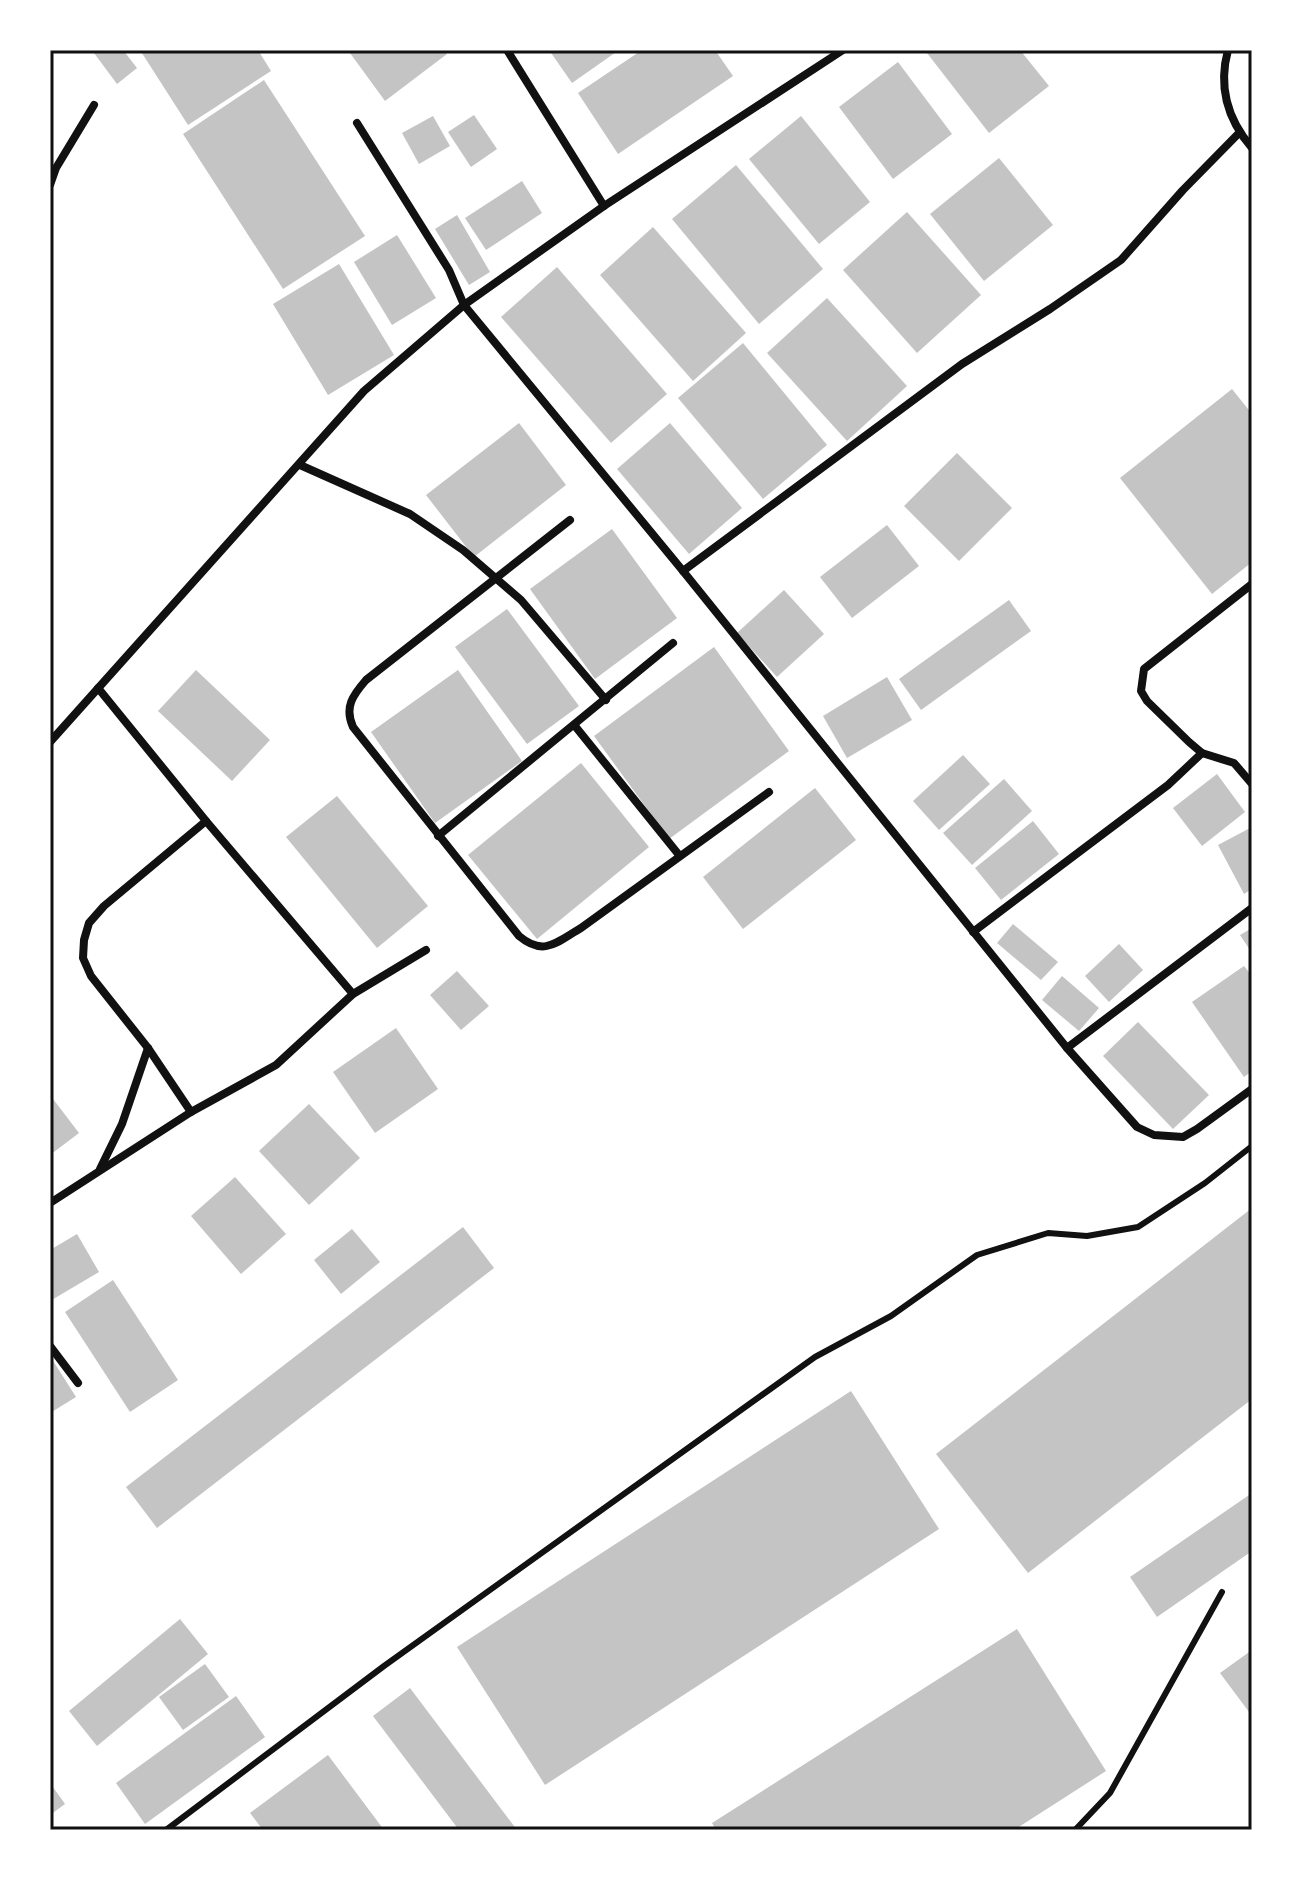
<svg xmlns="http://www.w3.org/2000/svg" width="1302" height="1880" font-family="'Alegreya Sans',sans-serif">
<rect width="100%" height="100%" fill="#fff"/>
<g fill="#c4c4c4">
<polygon points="98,50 123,50 137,68 117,84 94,53"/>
<polygon points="140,50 258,50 271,71 188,125"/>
<polygon points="354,50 444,50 447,54 385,101 350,53"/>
<polygon points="549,50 619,50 572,83"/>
<polygon points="642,50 715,50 733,76 618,154 578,93"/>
<polygon points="931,50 1020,50 1049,86 989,133 927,53"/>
<polygon points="898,62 952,134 893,179 839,107"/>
<polygon points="264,80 365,236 283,289 183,134"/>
<polygon points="474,115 497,149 471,167 448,132"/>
<polygon points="433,116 450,146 419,164 402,133"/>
<polygon points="801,116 870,202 819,244 749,159"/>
<polygon points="999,158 1053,225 984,281 930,214"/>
<polygon points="736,165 823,269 759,324 672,219"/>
<polygon points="522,181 542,213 486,250 465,218"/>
<polygon points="907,212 981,295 917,353 843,270"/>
<polygon points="457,215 490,272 469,285 435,229"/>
<polygon points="653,227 746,333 693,381 600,275"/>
<polygon points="397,235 436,298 392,325 354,262"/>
<polygon points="339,264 394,355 328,395 273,304"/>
<polygon points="557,267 667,394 611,443 501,317"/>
<polygon points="827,298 907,386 847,441 767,353"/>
<polygon points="743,343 827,445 763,499 678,398"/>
<polygon points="1232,389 1252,414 1252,562 1212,594 1120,478"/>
<polygon points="519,423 566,485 474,557 426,495"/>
<polygon points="670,423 742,508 689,554 617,469"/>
<polygon points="957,453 1012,508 959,561 904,506"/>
<polygon points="887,525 919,566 852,618 820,577"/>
<polygon points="612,529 677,618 595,679 530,589"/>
<polygon points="784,590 824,634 777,677 737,633"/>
<polygon points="1009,600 1031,631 921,710 899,679"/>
<polygon points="507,609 579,706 527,744 455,647"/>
<polygon points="714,647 789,751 669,839 594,736"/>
<polygon points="196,670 270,740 232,781 158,711"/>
<polygon points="458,670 522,761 435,823 371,732"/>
<polygon points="887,677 912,720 847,758 823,716"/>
<polygon points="963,755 990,784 939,830 913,801"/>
<polygon points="581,763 649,847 537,939 468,855"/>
<polygon points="1217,774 1245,812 1202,846 1173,808"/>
<polygon points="1004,779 1032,811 972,865 943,833"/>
<polygon points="815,788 856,840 743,929 703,877"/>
<polygon points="337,796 428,906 377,948 286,837"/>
<polygon points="1033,821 1059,854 1001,900 975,868"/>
<polygon points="1252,827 1252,889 1244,894 1218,845"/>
<polygon points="1013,924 1058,962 1041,980 997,943"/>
<polygon points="1252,928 1252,953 1240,935"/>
<polygon points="1119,944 1143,970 1109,1002 1085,976"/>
<polygon points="1244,966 1252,976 1252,1071 1244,1077 1192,1002"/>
<polygon points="457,971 489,1006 461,1030 430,995"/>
<polygon points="1062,976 1099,1008 1079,1031 1042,1000"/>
<polygon points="1138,1022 1209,1095 1173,1129 1103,1056"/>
<polygon points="396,1028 438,1089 375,1133 333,1072"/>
<polygon points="50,1095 79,1133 50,1155"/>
<polygon points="309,1104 360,1158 309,1205 259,1151"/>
<polygon points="235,1177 286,1234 241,1274 191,1216"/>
<polygon points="1252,1208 1252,1399 1028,1573 936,1454"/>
<polygon points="463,1227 494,1268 157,1528 126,1487"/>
<polygon points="352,1229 380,1262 341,1294 314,1260"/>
<polygon points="77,1234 99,1272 50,1301 50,1250"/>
<polygon points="113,1280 178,1380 130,1412 65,1312"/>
<polygon points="50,1356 76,1397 50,1413"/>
<polygon points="851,1391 939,1529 545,1785 457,1647"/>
<polygon points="1252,1493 1252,1551 1157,1617 1130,1577"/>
<polygon points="180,1619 208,1654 97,1746 69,1711"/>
<polygon points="1017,1629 1106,1771 1014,1830 716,1830 712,1823"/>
<polygon points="1252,1650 1252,1716 1220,1673"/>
<polygon points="205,1664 229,1697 183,1730 159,1697"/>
<polygon points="410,1688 517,1830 459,1830 373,1716"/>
<polygon points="236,1696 265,1737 145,1824 116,1783"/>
<polygon points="328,1755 384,1830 263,1830 250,1813"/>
<polygon points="50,1783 65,1804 50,1815"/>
</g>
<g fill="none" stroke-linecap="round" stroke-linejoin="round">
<g stroke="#111" stroke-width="6">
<polyline points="166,1830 384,1666 815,1357 891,1316 977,1255 1048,1233 1087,1236 1138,1227 1205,1183 1252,1146"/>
<polyline points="1075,1830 1110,1793 1222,1592"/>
</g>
<g stroke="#111" stroke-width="8">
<polyline points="507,50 604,206"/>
<path d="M 1228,50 C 1218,87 1227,119 1252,148"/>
<polyline points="357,123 449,270 464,305 683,571 1067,1048 1137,1127 1154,1135 1183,1137 1197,1129 1252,1089"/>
<polyline points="50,185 56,168 94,105"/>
<polyline points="300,465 410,514 463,550 521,600 606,700"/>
<path d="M 570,520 L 366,680 C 353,695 344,707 353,727 L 519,936 C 544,957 557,942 581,928 L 769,792"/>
<polyline points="683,571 962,364 1050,309 1121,260 1183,190 1239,133"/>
<polyline points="1252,584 1144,669 1141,691 1147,701 1189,742 1202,753 1234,763 1252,784"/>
<polyline points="98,688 206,821 353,994"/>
<polyline points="575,726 679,855"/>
<polyline points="50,742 364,391 464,305 604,206 843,50"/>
<polyline points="438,836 673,643"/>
<polyline points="973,932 1168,785 1202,753"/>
<polyline points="1067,1048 1252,908"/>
<polyline points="191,1112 148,1048 91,976 83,958 84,940 89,923 104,906 206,821"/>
<polyline points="100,1169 122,1124 148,1048"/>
<polyline points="50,1203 191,1112 276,1065 353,994 426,950"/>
<polyline points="50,1346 78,1383"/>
</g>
</g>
<rect width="1302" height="1880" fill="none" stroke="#ffffff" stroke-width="104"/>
<rect x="52" y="52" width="1198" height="1776" fill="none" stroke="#111" stroke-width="3"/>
</svg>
